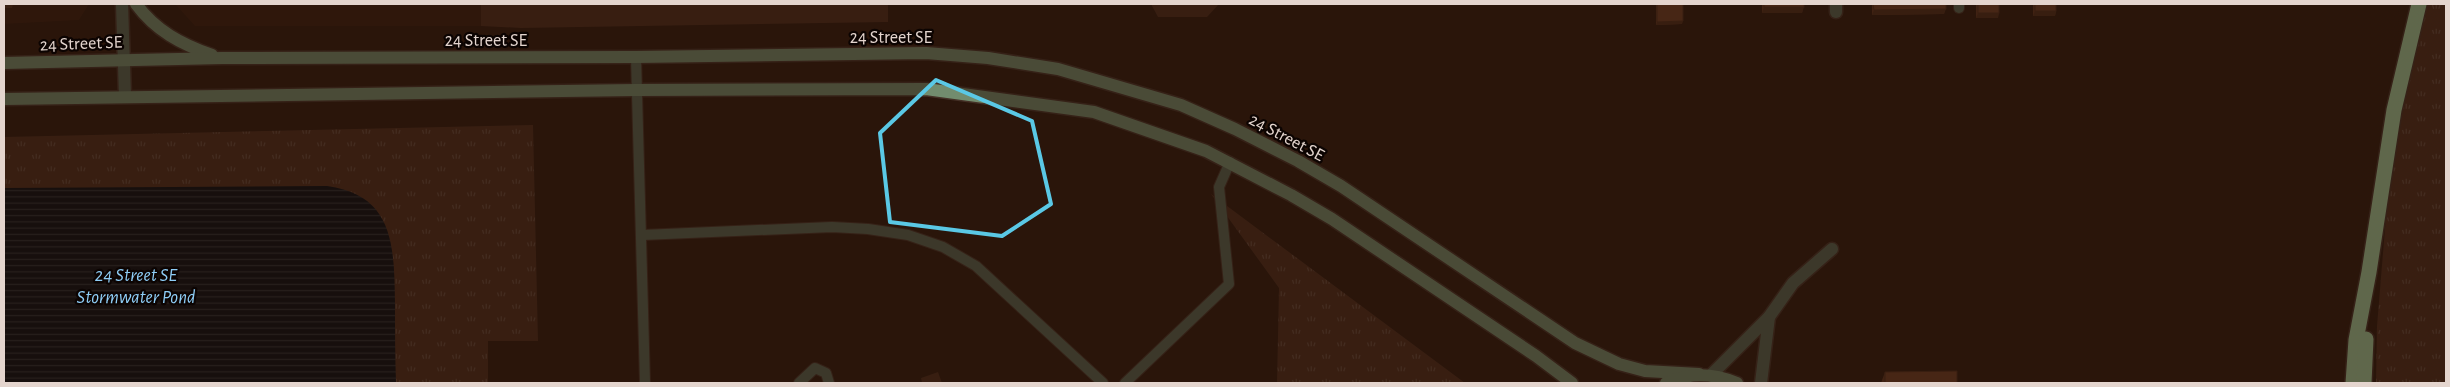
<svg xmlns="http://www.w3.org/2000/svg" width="2450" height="387" font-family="'Alegreya Sans',sans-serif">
<defs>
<pattern id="grass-tufts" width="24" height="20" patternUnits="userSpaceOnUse" patternTransform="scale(1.25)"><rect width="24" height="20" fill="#49291a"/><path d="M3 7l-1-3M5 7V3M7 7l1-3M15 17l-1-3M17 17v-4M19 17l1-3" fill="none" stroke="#63473a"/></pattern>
<pattern id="water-rules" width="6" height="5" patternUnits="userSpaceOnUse" patternTransform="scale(1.25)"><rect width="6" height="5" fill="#000811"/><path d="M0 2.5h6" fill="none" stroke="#252b32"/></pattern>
</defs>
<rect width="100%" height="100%" fill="#2a150b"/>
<g fill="#361a0d">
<polygon points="4,4 89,4 79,20 4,24"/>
<polygon points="175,4 481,4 481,26 195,26"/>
</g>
<g fill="url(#grass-tufts)">
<polygon points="2424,4 2446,4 2446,383 2376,383 2377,326 2390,168"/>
<polygon points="533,125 538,341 488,341 488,383 4,383 4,137"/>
<polygon points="1211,194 1465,383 1277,383 1279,288"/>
</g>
<g fill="#49291a">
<polygon points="481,4 888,4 888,22 521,28 481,26"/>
<polygon points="1151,4 1219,4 1207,17 1158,17"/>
<polygon points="938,372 942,383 922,383 921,378"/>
</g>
<path fill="url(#water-rules)" d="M 327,186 C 395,195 394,248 395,303 C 395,330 395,356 396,383 L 4,383 L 4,188 Z"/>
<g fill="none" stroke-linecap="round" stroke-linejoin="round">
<g stroke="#443026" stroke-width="12">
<g id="service">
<polyline points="1959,4 1959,8"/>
<polyline points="636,57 645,383"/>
<polyline points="642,235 832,227 868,229 908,235 943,247 976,266 1103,383"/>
<polyline points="799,383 815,368 826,373 829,383"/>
<polyline points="1125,383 1229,284 1219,187 1230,162"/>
</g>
</g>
<g stroke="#443026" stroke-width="15">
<g id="minor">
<polyline points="122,4 125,96"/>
<polyline points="1836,12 1836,4"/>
<polyline points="1711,375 1769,317 1793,283 1832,249"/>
<polyline points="1761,383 1769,317"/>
</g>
</g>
<g stroke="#443026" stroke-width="15">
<g id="secondary">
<path d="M 136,4 C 156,31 181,44 212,55"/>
<polyline points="4,63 222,58 636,57 926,53 988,58 1058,69 1181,105 1235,129 1298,161 1341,186 1575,343 1619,364 1645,371 1699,374"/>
<polyline points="4,99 636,90 926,89 1094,112 1206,151 1291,195 1332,219 1536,356 1572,383"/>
<path d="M 1666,383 C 1690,372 1713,373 1737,383"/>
</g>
</g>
<g stroke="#443026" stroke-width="18">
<g id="motorway">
<polyline points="2353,383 2356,340 2369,272 2394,110 2419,4"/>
<polyline points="2364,383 2366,339"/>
</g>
</g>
<use href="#service" stroke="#536351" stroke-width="10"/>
<use href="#minor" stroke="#536351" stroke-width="12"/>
<use href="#secondary" stroke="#728c6e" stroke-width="12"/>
<use href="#motorway" stroke="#a0c99a" stroke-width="15"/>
</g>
<g fill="#5c321d">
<polygon points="1656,4 1683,4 1682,24 1656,25"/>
<polygon points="1762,4 1804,4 1802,13 1762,13"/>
<polygon points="1872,4 1946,4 1944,14 1872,15"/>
<polygon points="1976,4 1999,4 1998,18 1976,18"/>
<polygon points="2033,4 2056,4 2056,11 2055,16 2033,16"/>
<polygon points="1885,372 1957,383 1881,383"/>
</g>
<g fill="#4b2918">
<polygon points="4,4 13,4 12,8 4,8"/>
<polygon points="1764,7 1804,7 1802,13 1762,13"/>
<polygon points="1946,9 1944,14 1872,15 1874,10"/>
<polygon points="2035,11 2056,11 2055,16 2033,16"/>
<polygon points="1978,13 1999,13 1998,18 1976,18"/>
<polygon points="1683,21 1682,24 1656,25 1657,22"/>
</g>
<g fill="#6b3a22" stroke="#4b2918">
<polygon points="1657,4 1683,4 1683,21 1657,22"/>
<rect x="1764" y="4" width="40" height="3"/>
<polygon points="1873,4 1946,4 1946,9 1874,10"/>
<rect x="1978" y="4" width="21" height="9"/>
<rect x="2035" y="4" width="21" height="7"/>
<polygon points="1957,371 1957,383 1885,383 1885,372"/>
</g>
<path d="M0 0H2450V387H0ZM 936,80 L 1032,121 L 1051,204 L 1002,236 L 890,222 L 880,133 Z" fill="#2a150b" fill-opacity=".55" fill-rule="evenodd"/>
<path fill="none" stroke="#5ac8e5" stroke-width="4" stroke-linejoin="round" d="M 936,80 L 1032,121 L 1051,204 L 1002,236 L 890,222 L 880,133 Z"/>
<g text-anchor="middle" stroke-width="4.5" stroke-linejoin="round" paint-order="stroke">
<g font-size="18" fill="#e4d5ce" stroke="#0c0402">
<text x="891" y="43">24 Street SE</text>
<text x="486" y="46">24 Street SE</text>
<text transform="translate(81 43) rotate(-2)" y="6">24 Street SE</text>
<text transform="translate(1287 137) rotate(28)" y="6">24 Street SE</text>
</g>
<g font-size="19" font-style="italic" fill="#8fcef7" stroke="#0c0402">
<text x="136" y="281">24 Street SE<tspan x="136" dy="22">Stormwater Pond</tspan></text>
</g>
</g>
<rect width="2450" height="387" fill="none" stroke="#e4d5ce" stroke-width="10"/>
</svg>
